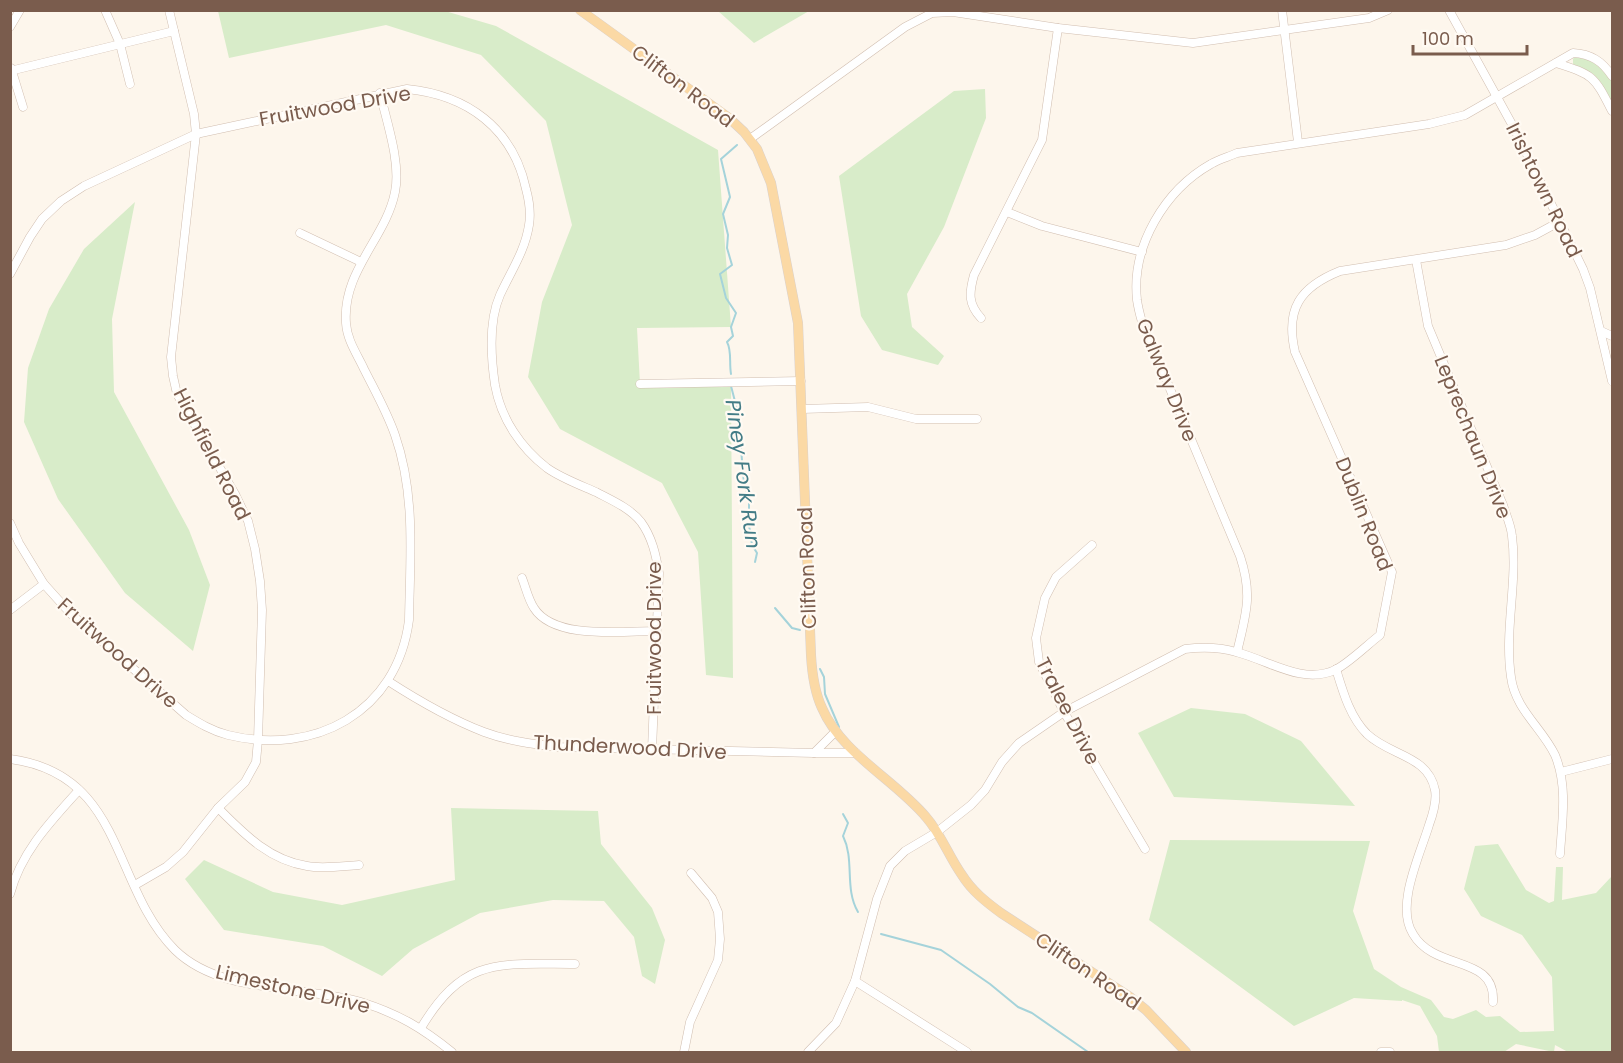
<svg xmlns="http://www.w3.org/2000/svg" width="1623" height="1063" font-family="Poppins,sans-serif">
<rect width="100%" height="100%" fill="#fdf6ec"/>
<g fill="#d8ecc9">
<polygon points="218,11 445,11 496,26 718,150 731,327 637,328 640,384 731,386 733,678 706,675 698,552 662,483 560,429 528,377 542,302 572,225 546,121 481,55 386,25 229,58"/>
<polygon points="718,11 809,11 754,43"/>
<path d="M 1575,56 C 1588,59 1607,64 1612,79 C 1614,86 1612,97 1612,104 L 1598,79 L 1593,74 L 1573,64 L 1573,59 Z"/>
<polygon points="985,89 986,118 944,227 907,294 912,327 944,356 938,365 882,350 861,316 839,176 954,91"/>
<polygon points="135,202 112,319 114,392 189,530 210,585 193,651 125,593 58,499 24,422 28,368 49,309 84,249"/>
<polygon points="1191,708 1245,714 1301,741 1355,806 1174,797 1138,733"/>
<polygon points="451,808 598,811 601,844 652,908 665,940 655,984 642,976 634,937 604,901 553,900 480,913 413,949 382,976 323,946 224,930 185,879 204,860 273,892 342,905 455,880"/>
<polygon points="1170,840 1370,841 1353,911 1374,969 1401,987 1431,1000 1444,1017 1453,1019 1476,1010 1486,1017 1500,1016 1520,1032 1554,1031 1552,977 1522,935 1481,916 1464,889 1475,846 1498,844 1526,890 1549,903 1554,901 1556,867 1563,867 1562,900 1596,893 1612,876 1612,1052 1568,1052 1555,1045 1554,1052 1516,1044 1504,1052 1439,1052 1437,1036 1420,1006 1402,1000 1402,1001 1354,998 1294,1026 1149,920"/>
</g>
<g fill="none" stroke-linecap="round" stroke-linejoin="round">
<g stroke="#a5d3da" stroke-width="2">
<path d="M 731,374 C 729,363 732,351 727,342 L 733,336 L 731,327 L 736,313 L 726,298 L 720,274 L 732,265 L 727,248 L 728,235 L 723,214 L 730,197 L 721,159 L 737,145"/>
<polyline points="731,386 738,413 744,484 749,498 749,525 752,545 757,553 755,562"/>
<polyline points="775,608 792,628 800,630"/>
<polyline points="820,669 824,677 825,694 839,727"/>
<path d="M 843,814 L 848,823 L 843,836 C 855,860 844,888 858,912"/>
<polyline points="881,934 941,950 990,984 1018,1007 1032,1013 1088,1052"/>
</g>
<g stroke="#d1beb0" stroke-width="9">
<g id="minor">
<polyline points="105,10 120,44 130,84"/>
<polyline points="1282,10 1298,142"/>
<polyline points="1449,10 1514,128 1583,269 1590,288 1612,381"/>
<polyline points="10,27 20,10"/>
<path d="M 1556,63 C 1594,75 1594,76 1612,111"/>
<polyline points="11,68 23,107"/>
<polyline points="10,71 174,31"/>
<polyline points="750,139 905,27 932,13 953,12 1058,28 1193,43 1369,18 1388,10"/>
<polyline points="1007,212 1042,226 1142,252"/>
<polyline points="300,233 361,262"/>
<path d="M 1416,260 L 1428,326 L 1503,505 C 1506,515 1511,525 1512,536 C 1518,582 1504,630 1511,677 C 1515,709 1542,728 1555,755 C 1568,786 1562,822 1560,854"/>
<path d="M 10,274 L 30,237 L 42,219 L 61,201 L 84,186 L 196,134 L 407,89 C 467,95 513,128 526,189 C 529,200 531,213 529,225 C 525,251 511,271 500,295 C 488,322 491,358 495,385 C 501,419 521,448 547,468 C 561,478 580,485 596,492 C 611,500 630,508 641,522 C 652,537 656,555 659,573 L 652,750"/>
<path d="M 981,318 C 968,304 969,293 974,275 L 1042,140 L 1058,28"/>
<polyline points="1601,331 1612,336"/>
<polyline points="640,384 801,381"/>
<polyline points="802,409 868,407 916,419 977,419"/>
<path d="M 10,523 L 19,543 L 44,584 L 71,614 L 186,715 C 199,723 212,731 228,735 C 314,756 397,713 409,620 C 410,558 416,495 395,435 C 387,412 375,391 364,369 C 357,354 347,340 346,323 C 342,271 386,238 395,192 C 401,163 387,123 380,93"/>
<polyline points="1092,545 1056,577 1045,598 1036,638 1039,662 1064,712 1145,849"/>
<path d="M 522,578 C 526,588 528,599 534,608 C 554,640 622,631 656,631"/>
<polyline points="10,610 44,584"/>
<path d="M 1237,652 C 1246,614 1253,595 1240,556 L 1142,322 C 1140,315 1138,307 1137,300 C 1131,246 1165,190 1211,164 C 1219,159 1228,157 1237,153 L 1429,124 L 1465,115 L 1573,53 C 1591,54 1602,61 1612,76"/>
<path d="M 1336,669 C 1343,692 1350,717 1367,734 C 1390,756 1428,755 1435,790 C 1437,801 1433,814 1429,825 C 1420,855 1395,906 1413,934 C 1435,972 1496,954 1493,1002"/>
<path d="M 388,681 C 419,701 450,719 484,732 C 508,741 533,744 558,747 L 814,753 L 836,731"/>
<polyline points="814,753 856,753"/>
<path d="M 10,759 C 125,774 111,886 175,950 C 221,995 303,985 361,1002 C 399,1014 422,1028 452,1052"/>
<polyline points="1561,772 1612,759"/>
<path d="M 218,808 C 244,834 269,860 307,866 C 323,869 342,866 359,865"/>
<polyline points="135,885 166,867 183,852 218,808 245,782 256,762 258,740 262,610 260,581 255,549 248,521 235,494 177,394 173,376 171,357 196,134 194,114 169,10"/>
<path d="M 10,894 C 21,852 51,821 79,790"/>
<polyline points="855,981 967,1052"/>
<path d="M 421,1028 C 464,956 499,964 575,964"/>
<polyline points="684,1052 690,1022 718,960 720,939 718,912 712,898 691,873"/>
<path d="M 808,1052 L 836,1023 L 855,981 L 877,899 L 890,866 L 905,851 L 937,832 L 971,805 L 985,790 L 1002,762 L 1019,743 L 1064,712 L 1185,649 C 1203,647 1219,647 1236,652 C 1268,660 1302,685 1335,670 C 1349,663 1367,645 1380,635 L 1392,572 L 1295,352 C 1285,309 1300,287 1340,271 L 1506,245 L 1535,235 L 1559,222"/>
<polyline points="1381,1052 1390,1052"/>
</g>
</g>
<g stroke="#dad1cd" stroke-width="10">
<path id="major" d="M 580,10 L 729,118 L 744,132 L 757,149 L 771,183 L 798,323 L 811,655 C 812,673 814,691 822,708 C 841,753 895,780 926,817 C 941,834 949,857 962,875 C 972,891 986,902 1001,913 L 1130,997 L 1146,1010 L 1186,1052"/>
</g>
<use href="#minor" stroke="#fff" stroke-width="8"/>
<use href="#major" stroke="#fbd9a5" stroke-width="9"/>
</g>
<g text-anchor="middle" stroke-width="4.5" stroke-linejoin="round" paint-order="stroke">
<g font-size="20" fill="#7a5c4d" stroke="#fffaf3">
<text transform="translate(683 86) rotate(37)" y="7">Clifton Road</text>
<text transform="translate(335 106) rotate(-10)" y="7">Fruitwood Drive</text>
<text transform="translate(1544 190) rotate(64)" y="7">Irishtown Road</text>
<text transform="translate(1167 380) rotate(68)" y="7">Galway Drive</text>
<text transform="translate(1473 437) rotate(68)" y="7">Leprechaun Drive</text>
<text transform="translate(212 454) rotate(63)" y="7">Highfield Road</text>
<text transform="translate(1364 514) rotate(68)" y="7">Dublin Road</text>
<text transform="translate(807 568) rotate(-92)" y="7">Clifton Road</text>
<text transform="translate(654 638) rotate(-90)" y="7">Fruitwood Drive</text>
<text transform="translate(118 653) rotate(42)" y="7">Fruitwood Drive</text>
<text transform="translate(1068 711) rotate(63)" y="7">Tralee Drive</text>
<text transform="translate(630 747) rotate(3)" y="7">Thunderwood Drive</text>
<text transform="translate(1088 971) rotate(34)" y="7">Clifton Road</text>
<text transform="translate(293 989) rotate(13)" y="7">Limestone Drive</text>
</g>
<g font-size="21" font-style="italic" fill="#437c86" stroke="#fffaf3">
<text transform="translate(743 474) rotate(82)" y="7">Piney Fork Run</text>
</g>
</g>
<rect width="1623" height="1063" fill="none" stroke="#7a5c4d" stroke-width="24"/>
<path d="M1413 45v9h114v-9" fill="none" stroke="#7a5c4d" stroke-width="3"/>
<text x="1422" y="45" font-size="18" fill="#7a5c4d" stroke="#fffaf3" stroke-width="4.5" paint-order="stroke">100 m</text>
</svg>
